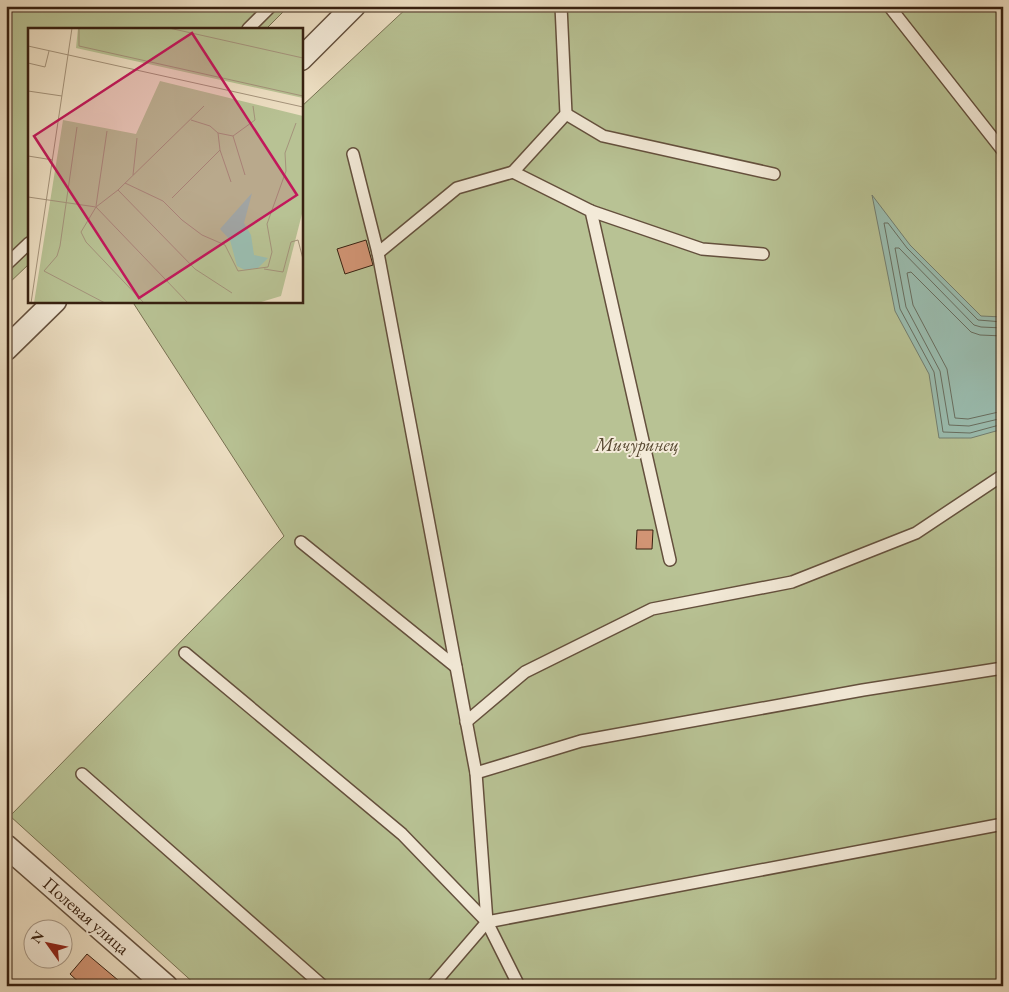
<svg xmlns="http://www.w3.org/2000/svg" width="1009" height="992" font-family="'EB Garamond',serif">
<rect width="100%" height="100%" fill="#eddfc3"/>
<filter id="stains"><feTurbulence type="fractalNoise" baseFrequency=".004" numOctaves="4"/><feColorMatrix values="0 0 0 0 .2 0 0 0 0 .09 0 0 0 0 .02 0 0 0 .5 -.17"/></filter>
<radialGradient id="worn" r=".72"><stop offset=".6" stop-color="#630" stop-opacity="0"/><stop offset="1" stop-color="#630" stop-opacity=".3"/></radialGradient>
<g fill="#b8c294" stroke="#787152">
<polygon points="6,6 289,6 266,29 29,29 29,264 6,286"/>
<polygon points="409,6 1003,6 1003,986 197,986 10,816 284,536 132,301 301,301 301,107"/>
</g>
<polygon fill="#9abdb0" stroke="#727e70" points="872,195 910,245 981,316 1003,317 1003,429 971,438 939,438 929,374 895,311"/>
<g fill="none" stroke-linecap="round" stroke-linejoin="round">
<g stroke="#686e60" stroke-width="1">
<polyline points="1003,322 978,320 907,248 888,223 884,223 900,309 934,372 943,432 970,433 1003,424"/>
<polyline points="1003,328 981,327 974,325 899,248 895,248 906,307 940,371 949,425 969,426 1003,418"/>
<polyline points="1003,336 980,335 971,332 911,272 907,273 913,305 947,369 955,418 968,419 1003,411"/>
</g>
</g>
<g fill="#d19474" stroke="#372010">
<polygon points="366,240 373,265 345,274 337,249"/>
<polygon points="637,530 653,530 652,549 636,549"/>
<polygon points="6,883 12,888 6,894"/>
<polygon points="87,954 125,986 83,986 70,974"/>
</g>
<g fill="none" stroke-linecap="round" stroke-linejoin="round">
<g stroke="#64503d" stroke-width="14">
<g id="service">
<polyline points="889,6 1003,151"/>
<polyline points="248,29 271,6"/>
<polyline points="566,114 603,136 774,174"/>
<polyline points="353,154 378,253 476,773 487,922 519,986"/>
<polyline points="513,172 591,211 670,560"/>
<polyline points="591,211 702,249 763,254"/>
<polyline points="378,253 457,188 513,172 566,114 561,6"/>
<polyline points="6,265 29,243"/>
<polyline points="301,542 456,667"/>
<polyline points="185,653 402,834 487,922"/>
<polyline points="466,722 525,672 652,609 792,582 916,533 1003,475"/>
<polyline points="476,773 581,741 863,690 1003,668"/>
<polyline points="82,774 323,986"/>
<polyline points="432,986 487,922 1003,824"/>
</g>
</g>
<g stroke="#64503d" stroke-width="25">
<g id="minor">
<polyline points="301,59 354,6"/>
<polyline points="6,349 55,301"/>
<polyline points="6,846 166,986"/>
</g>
</g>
<use href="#service" stroke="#f3ead8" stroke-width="11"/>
<use href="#minor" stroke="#f3ead8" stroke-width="22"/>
</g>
<g text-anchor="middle" stroke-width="4" stroke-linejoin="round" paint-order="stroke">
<g font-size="18" font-style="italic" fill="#574831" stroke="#f3ead8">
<text x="637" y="451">Мичуринец</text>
</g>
<g font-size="18" fill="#372010" stroke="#f3ead8">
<text transform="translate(86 916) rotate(41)" y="6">Полевая улица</text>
</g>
</g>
<g transform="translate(28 28)">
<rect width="275" height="275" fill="#eddfc3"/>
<path d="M 50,0 L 275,0 L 275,70 L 48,20 ZM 132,53 L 275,88 L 275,182 L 253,268 L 230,275 L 6,275 L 35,92 L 108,106 Z" fill="#b8c294"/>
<path d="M 224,165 L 216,195 L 223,207 L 226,227 L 240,230 L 230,240 L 217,242 L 209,238 L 202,212 L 192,201 Z" fill="#9abdb0"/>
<path fill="none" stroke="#a4937b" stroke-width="1" d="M 51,0 L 51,18 L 275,68M 141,0 L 275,30M 0,18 L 275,79M 0,35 L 17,39 L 21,23M 0,63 L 34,68M 163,92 L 182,98 L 190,105 L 205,108 L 227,92 L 225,78M 49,99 L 32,218 L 29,228 L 16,243 L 77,275M 205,108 L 217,147M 192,122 L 203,154M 0,128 L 25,132M 105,147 L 109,110M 97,155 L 135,173 L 154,192 L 174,207 L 197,217 L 210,243 L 240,239 L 244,224 L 239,196 L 258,143 L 257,125 L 268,95M 90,162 L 167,241 L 204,265M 0,169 L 68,179 L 160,275M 144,170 L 192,122 L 190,105M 68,178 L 79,103M 236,241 L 255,244 L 263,214 L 270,212 L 275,231M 3,275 L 44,0M 116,275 L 58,214 L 53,204 L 68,179 L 90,162 L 176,78"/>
<path fill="#c2185b" fill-opacity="0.15" stroke="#c2185b" stroke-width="2.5" d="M 164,5 L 269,167 L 111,270 L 6,108 Z"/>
<rect width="275" height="275" fill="none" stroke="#372010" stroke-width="2.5"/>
</g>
<rect width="1009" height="992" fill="none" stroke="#eddfc3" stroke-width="25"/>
<rect x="8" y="8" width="994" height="977" fill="none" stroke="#372010" stroke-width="2.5"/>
<rect x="12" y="12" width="984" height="967" fill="none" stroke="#372010"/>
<g transform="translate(48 944) rotate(303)"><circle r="24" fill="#f3ead8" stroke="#a89988"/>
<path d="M0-4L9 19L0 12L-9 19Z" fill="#8f2418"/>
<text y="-8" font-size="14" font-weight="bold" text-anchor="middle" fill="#372010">N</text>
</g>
<rect width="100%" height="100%" filter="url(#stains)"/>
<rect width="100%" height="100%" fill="url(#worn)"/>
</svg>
